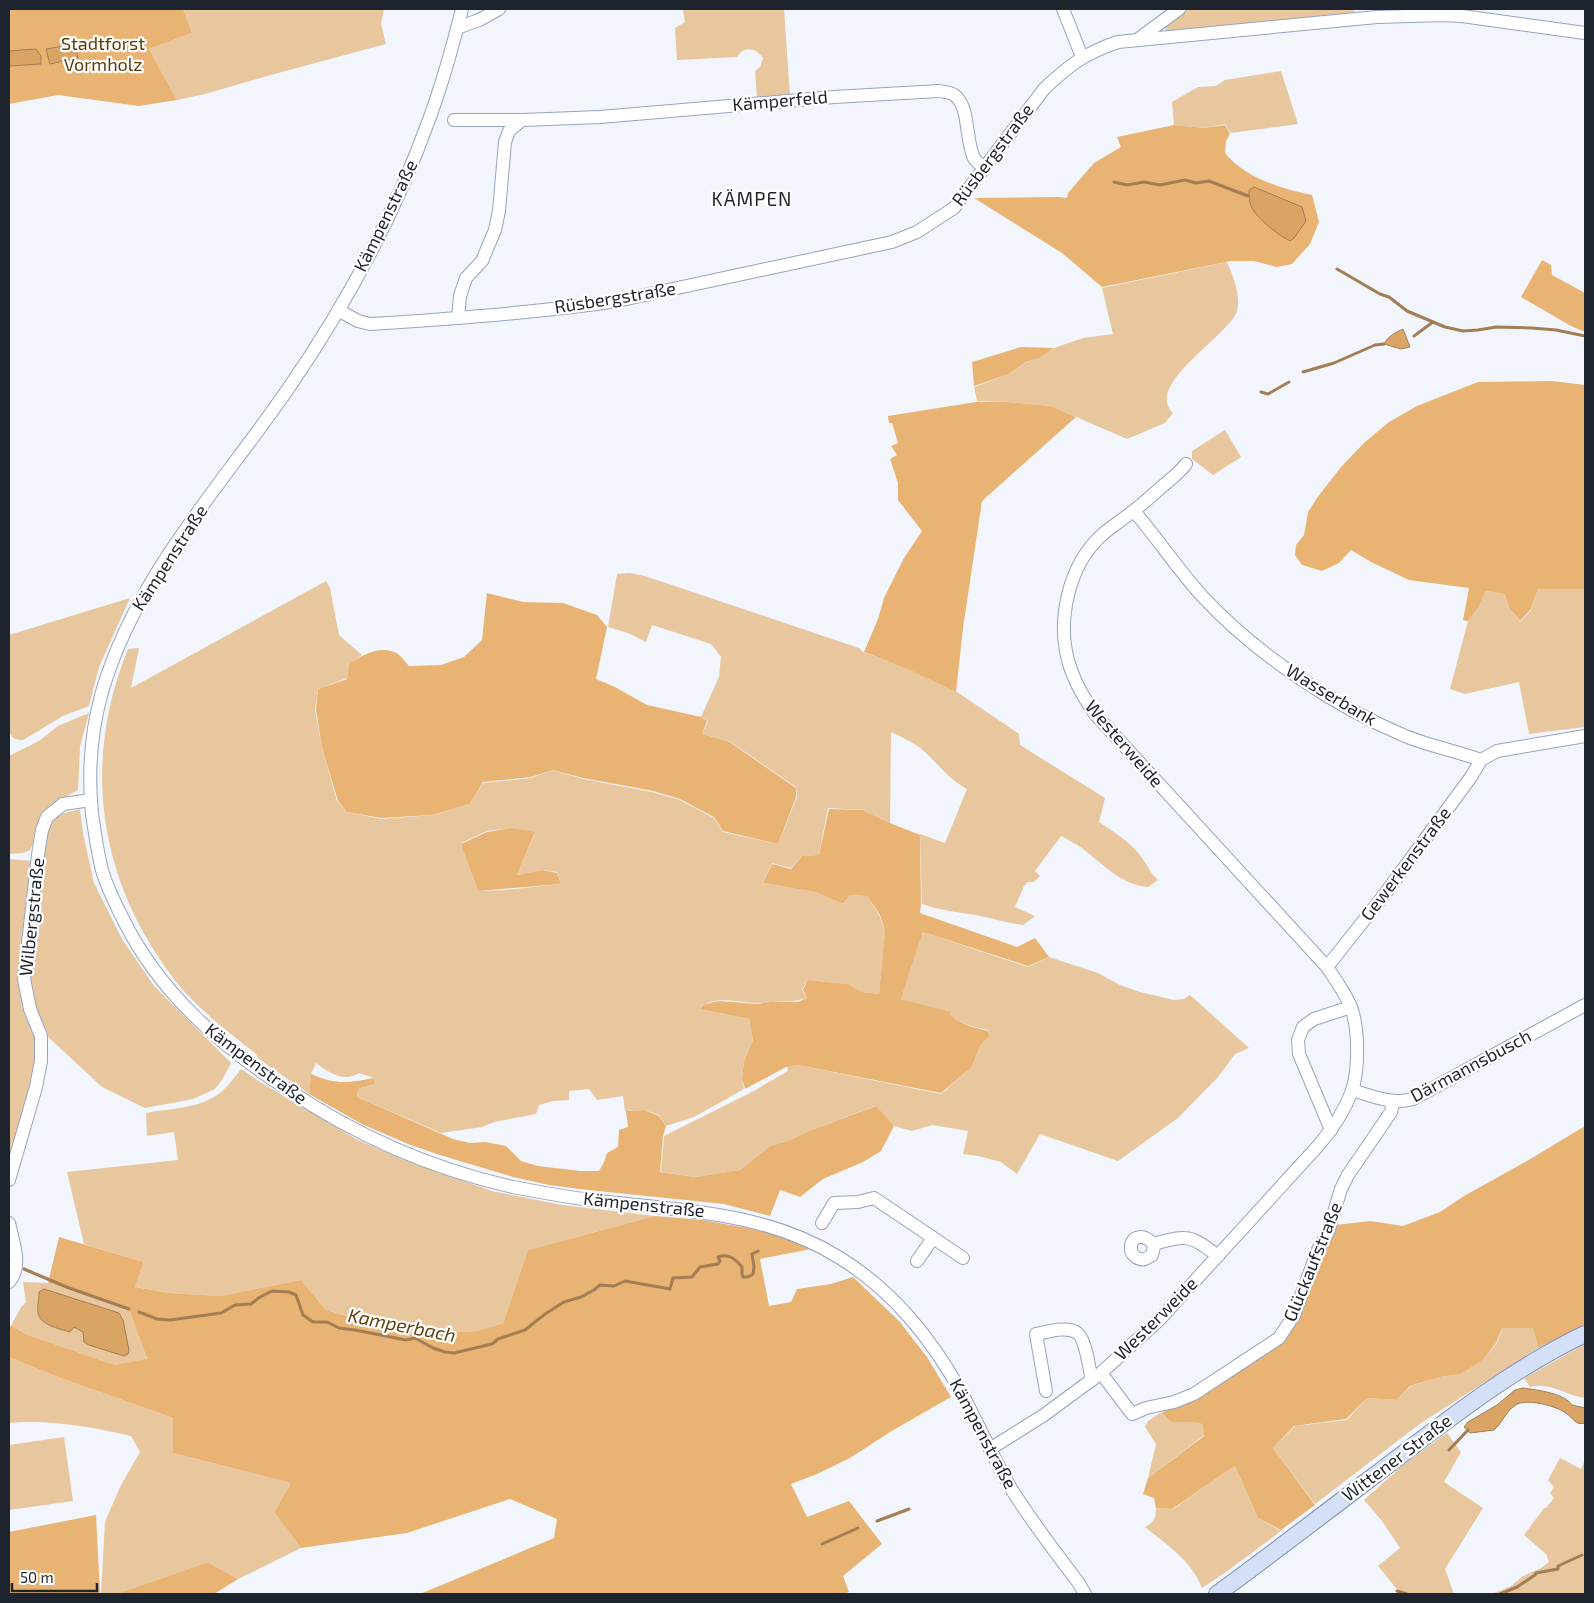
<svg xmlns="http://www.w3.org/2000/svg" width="1594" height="1603" font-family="'Exo 2',sans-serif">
<rect width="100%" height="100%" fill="#f2f5fb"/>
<g fill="#e9c79e" fill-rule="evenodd">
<polygon points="183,9 384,9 381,24 386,44 267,76 205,94 177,100 149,49 192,33"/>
<path d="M 683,9 L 784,9 L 790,96 L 757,98 L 755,71 L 760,67 L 763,58 C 756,48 744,45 737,57 L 677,60 L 675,28 L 685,22 Z"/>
<polygon points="1185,9 1354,9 1355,15 1183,30 1168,31 1165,29 1166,25"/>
<polygon points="1281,71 1298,124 1230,133 1225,124 1203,128 1174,125 1172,102 1198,87 1216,86 1225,80"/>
<path d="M 1227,262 C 1233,275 1241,296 1237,311 C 1230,335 1143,385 1173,413 L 1165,423 L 1127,439 L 1051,406 L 1007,402 L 977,401 L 974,387 L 1009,374 L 1027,362 L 1040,358 L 1054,348 L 1083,338 L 1113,334 L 1102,288 Z"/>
<polygon points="1225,430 1241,457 1213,475 1192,459 1192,451"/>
<path d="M 630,573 L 645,576 L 859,648 L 863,652 L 911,670 L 957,692 L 1019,734 L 1020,745 L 1105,798 L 1099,822 C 1115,833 1131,842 1142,858 C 1148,866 1150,873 1158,880 L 1148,887 C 1121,885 1102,863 1082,848 C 1075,843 1068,840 1061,836 L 1035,871 L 1040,876 L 1034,882 L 1028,882 L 1024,886 L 1015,907 L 1035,916 L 1023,925 C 1008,923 994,919 980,916 C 960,912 940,911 922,904 L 920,834 L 945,843 L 967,789 C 945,777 937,761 919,747 C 910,741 900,736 891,732 L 890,823 L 863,810 L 828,808 L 819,855 L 802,856 L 791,868 L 772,863 L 763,883 L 815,892 L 843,904 L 850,895 L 867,896 L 879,915 L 885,930 L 879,994 L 862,992 L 848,984 L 808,980 L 802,990 L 807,998 C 795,1002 784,1001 772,1002 C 766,1002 761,1004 756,1003 C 738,1003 712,994 699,1009 L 749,1019 L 753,1040 L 744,1061 L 742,1079 L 744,1089 L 694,1117 L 666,1126 L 659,1115 L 644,1110 L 625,1111 L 623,1096 L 597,1100 L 589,1089 L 569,1091 L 569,1100 L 553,1101 L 539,1105 L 536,1114 L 494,1122 L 482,1127 L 441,1133 L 357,1097 L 358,1089 L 374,1084 L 374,1078 L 359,1073 C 344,1083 328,1072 316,1063 L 311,1074 L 309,1094 L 259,1059 L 255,1053 C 227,1031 196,1008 174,979 C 99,881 81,764 128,649 L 139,648 L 131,688 L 326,581 L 330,588 L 339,635 L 362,655 L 349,664 L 347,678 L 318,689 L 315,710 L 322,748 L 337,801 L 347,812 L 381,819 L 433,815 L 470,804 L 483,783 L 531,778 L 553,770 L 583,779 L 652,792 L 680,800 L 714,818 L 723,832 L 778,844 L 797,797 L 796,787 L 729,741 L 702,734 L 708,721 L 701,717 L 719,677 L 721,657 L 711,644 L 652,625 L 646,642 L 628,633 L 608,627 L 617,574 ZM 511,828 L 535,833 L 517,875 L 542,870 L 557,872 L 561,884 L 505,890 L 478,891 L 461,843 L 487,831 Z"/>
<polygon points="1538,589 1585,589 1585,727 1529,734 1519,682 1465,694 1450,689 1468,621 1478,608 1486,591 1505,594 1509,608 1520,622 1531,610"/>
<path d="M 130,598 L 99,667 L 89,706 L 63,716 L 23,740 C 15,740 11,738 9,730 L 9,635 Z"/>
<polygon points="89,713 80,747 78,790 49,806 30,850 23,853 9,854 9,756 39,741 58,726"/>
<path d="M 80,809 L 83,833 L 94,883 L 122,939 L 154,986 L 231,1063 L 222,1080 L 215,1089 L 193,1099 L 145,1108 L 102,1087 L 45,1034 L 28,981 L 45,832 C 55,812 59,815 80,809 Z"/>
<polygon points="9,859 33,861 27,925 32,1025 37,1045 36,1065 12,1151 9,1147"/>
<path d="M 923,932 L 1028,967 L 1049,957 L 1098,973 L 1120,985 L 1140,992 L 1174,1000 L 1184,999 L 1190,995 L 1249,1048 L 1235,1054 L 1218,1077 L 1178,1118 L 1118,1161 L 1040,1134 L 1017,1174 L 1001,1162 L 978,1156 L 963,1154 L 968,1131 L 932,1125 L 912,1131 L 894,1126 L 875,1106 L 809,1131 L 788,1141 L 770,1146 L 740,1170 L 695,1177 L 661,1172 L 664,1136 L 750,1093 L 788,1071 L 787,1067 L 798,1065 L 941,1094 L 972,1067 L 980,1046 L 990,1036 L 988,1030 C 976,1027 955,1024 949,1011 L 901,999 Z"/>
<path d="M 241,1069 L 265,1085 L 356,1139 L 404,1160 L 492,1191 L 562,1205 L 655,1216 L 528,1250 L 503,1323 L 477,1331 L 414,1335 L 326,1310 L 301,1280 L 220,1296 L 170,1293 L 135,1287 L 144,1262 L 84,1244 L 67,1172 L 178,1160 L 174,1132 L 147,1136 L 146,1113 C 166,1109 200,1108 217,1095 C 227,1088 234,1078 241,1069 Z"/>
<polygon points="23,1282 48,1283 130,1308 147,1360 115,1365 28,1335 11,1326 21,1307 26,1302"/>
<polygon points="1502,1328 1533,1328 1538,1348 1421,1423 1315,1504 1273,1448 1295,1426 1347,1420 1367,1398 1397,1400 1411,1386 1440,1377 1461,1374 1483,1360 1497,1343"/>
<path d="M 1585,1344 L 1585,1398 C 1564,1395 1551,1382 1530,1387 L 1524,1378 Z"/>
<path d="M 9,1357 L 55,1376 L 173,1418 L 173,1453 L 291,1483 L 274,1512 L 301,1548 L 238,1579 L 208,1562 L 116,1594 L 101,1594 L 105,1522 L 120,1487 L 140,1452 L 131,1436 C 93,1427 48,1419 9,1423 Z"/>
<polygon points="1160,1413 1171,1422 1190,1422 1202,1424 1204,1435 1148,1478 1156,1444 1145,1427 1148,1421"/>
<polygon points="1447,1433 1461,1452 1444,1482 1483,1508 1445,1569 1454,1594 1401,1594 1378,1566 1400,1548 1382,1521 1364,1500 1403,1465"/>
<polygon points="64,1437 73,1501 9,1510 9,1445"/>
<polygon points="1560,1458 1581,1469 1585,1460 1585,1594 1492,1594 1511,1586 1523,1576 1541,1568 1549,1562 1546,1554 1524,1535 1544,1508 1546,1508 1554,1498 1550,1493 1554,1487 1548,1480"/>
<path d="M 1235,1466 L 1258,1518 L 1281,1531 L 1226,1572 L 1202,1588 C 1192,1561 1166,1544 1145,1527 C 1154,1523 1156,1518 1156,1508 L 1173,1509 Z"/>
</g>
<g fill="#e9b473">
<polygon points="9,9 183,9 192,33 149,49 177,100 139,106 58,95 9,104"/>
<path d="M 1174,125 L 1203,128 L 1225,125 L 1230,134 L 1226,141 L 1225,153 C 1245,178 1282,189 1312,195 L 1319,222 L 1310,244 L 1292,264 L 1277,267 L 1254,261 L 1231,261 L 1102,287 L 1062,253 L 974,198 L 1059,197 L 1067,198 L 1068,193 L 1094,163 L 1121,147 L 1117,137 Z"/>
<polygon points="1542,260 1551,265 1552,275 1585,293 1585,332 1571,326 1521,297"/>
<polygon points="1021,347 1054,348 1040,358 1026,362 1009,374 974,386 972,362"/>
<polygon points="1552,381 1585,385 1585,589 1538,589 1531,609 1520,621 1509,608 1505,594 1486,591 1478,608 1468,621 1463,620 1469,588 1409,580 1371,562 1351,550 1339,563 1322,571 1302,565 1295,555 1296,545 1304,535 1308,512 1317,498 1341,467 1364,443 1389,422 1417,406 1478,382"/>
<polygon points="976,402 1007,402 1051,406 1076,417 982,501 963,628 956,692 910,670 864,652 878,619 884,598 904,558 922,531 898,500 898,483 890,459 897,455 891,446 898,443 892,423 889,423 888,416"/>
<path d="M 487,593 L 523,602 L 563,603 L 597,615 L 607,627 L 596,679 L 615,687 L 647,705 L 701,717 L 707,721 L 702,734 L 728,741 L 796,788 L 796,797 L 778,844 L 723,831 L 714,817 L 680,799 L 653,791 L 583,778 L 553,770 L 531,777 L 483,782 L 470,804 L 432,815 L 381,818 L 347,812 L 338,801 L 322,748 L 316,710 L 318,689 L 347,679 L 349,664 C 362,655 382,644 398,654 C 402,657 406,663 409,666 L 441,665 L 464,657 L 482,640 Z"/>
<path d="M 829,809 L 863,810 L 890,823 L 920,835 L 921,904 L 920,913 L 1017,947 L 1035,938 L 1049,957 L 1028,966 L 923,932 L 901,999 L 949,1011 C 955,1024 976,1028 988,1031 L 990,1036 L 980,1046 L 972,1067 L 941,1093 L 798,1065 L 786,1067 L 745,1089 L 742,1079 L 744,1061 L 753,1040 L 749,1019 L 699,1009 L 705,1004 L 719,1001 L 758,1004 L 770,1002 L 798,1002 L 807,998 L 803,990 L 808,980 L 848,984 L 862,992 L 879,994 L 885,930 L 880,915 L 867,896 L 850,895 L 843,904 L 815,892 L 763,883 L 772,864 L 791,869 L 802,856 L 819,855 Z"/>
<polygon points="511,828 535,832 517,875 542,870 557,873 561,884 478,891 461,844 487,832"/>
<path d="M 311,1074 C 336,1085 348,1083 374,1078 L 374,1084 L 358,1089 L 357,1097 L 453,1139 L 470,1143 L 485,1142 L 506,1146 L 521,1161 L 538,1166 L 580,1171 L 599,1171 L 604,1162 L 607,1153 L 618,1147 L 619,1130 L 628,1127 L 626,1111 L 644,1110 L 659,1116 L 666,1126 L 663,1136 L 660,1172 L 695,1177 L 740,1170 L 770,1146 L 788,1141 L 809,1131 L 876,1106 L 894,1126 L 881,1151 L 863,1162 L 823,1179 L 800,1197 L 780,1190 L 770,1216 L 724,1204 L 588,1190 L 549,1185 L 513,1177 L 440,1155 L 408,1144 L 362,1124 L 309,1094 Z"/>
<polygon points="1585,1126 1585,1324 1538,1348 1533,1328 1502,1328 1496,1343 1483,1360 1461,1374 1440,1377 1410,1386 1397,1400 1367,1398 1346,1419 1294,1426 1273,1448 1315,1505 1281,1530 1258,1518 1235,1466 1172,1509 1156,1508 1154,1498 1143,1494 1148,1478 1204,1436 1202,1424 1190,1422 1171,1422 1161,1413 1197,1397 1281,1341 1336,1225 1370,1221 1403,1226 1440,1212 1464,1196 1527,1161"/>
<polygon points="655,1216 702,1220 772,1232 811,1249 760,1259 769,1306 791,1302 797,1289 831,1284 853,1277 899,1321 927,1357 951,1397 890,1432 850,1458 817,1474 791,1484 807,1517 849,1501 882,1544 843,1576 849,1592 844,1594 420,1594 554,1538 557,1519 510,1499 407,1533 301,1548 274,1512 291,1483 173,1453 173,1418 55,1376 9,1357 9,1325 28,1335 115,1365 147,1359 129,1308 48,1283 59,1237 144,1262 135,1287 170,1293 220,1296 301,1280 326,1310 414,1335 477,1331 503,1323 528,1250"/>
<polygon points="96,1515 100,1594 9,1594 9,1532"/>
<polygon points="208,1562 238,1579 214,1594 116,1594"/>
</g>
<g fill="#daa564" stroke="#a27e54">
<polygon points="75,44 78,58 50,64 46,49"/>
<polygon points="36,49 41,56 41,64 9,66 9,51"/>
<path d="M 1254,187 L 1302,207 L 1306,221 L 1294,238 L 1290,241 C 1278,235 1256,218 1251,206 C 1249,201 1249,195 1249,190 Z"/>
<path d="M 1403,329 L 1410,347 L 1401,349 L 1384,344 C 1389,335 1395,333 1403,329 Z"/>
<path d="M 44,1289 L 119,1313 L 123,1320 L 129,1350 L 128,1354 L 124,1356 L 89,1345 L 84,1342 L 83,1332 L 74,1327 L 70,1332 C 60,1329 39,1325 38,1312 C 37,1306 39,1299 39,1292 Z"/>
<path d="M 1523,1388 C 1537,1390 1564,1393 1572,1405 L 1585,1408 L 1585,1423 C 1576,1426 1573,1418 1566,1413 C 1556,1406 1525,1397 1514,1406 C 1506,1412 1502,1423 1494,1430 L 1470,1433 L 1464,1427 L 1468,1422 L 1497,1405 L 1515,1390 Z"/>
</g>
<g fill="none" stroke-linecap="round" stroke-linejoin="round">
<g stroke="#a27e54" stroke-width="3">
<polyline points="1114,182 1127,185 1144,182 1160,185 1185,180 1196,183 1209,181 1248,196"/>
<polyline points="1337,269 1380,294 1389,297 1407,311 1445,327 1463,331 1478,330 1496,327 1532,328 1556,330 1585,336"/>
<polyline points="1414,336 1433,322"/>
<polyline points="1303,372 1334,363 1375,345 1384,344"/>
<polyline points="1261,392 1268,394 1289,382"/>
<polyline points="24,1269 69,1288 129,1309"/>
<path d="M 139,1312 L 157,1319 L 170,1320 L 221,1313 L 235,1305 L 251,1304 L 260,1297 L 272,1291 L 289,1292 L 296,1295 L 303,1315 L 313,1322 L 327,1322 L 339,1328 L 355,1330 L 406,1340 L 415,1338 L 433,1348 L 445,1352 L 454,1353 L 492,1344 L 498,1339 L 525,1330 L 545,1314 L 564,1302 L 581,1297 L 594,1290 L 600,1285 L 614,1286 L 625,1281 L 670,1289 L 673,1278 L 692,1277 L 700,1267 L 718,1264 L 720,1261 L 718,1257 C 729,1253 735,1259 742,1267 L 742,1274 L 743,1277 L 748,1277 L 753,1274 L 754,1267 L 752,1254 L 758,1251"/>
<polyline points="1449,1450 1468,1430"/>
<polyline points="877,1521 909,1509"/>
<polyline points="822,1544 858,1528"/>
<polyline points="1397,1591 1407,1594"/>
<polyline points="1500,1594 1517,1587 1535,1575 1536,1573 1558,1569 1558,1566 1582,1555"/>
</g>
<g stroke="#95a4c0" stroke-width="14">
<g id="minor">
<path d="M 462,9 C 453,45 443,81 430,117 C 396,212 347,303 290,386 C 223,484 136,575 102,692 C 91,731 88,774 92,814 C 95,833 97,851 102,870 C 107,888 116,905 124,921 C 160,993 221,1046 287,1089 C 355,1135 432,1169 513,1187 C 539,1192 565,1197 591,1200 C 678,1211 764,1210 840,1258 C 893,1291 930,1337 960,1390 C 978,1423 993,1458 1012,1490 C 1032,1522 1055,1552 1078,1582 L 1085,1594"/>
<polyline points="1063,9 1082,57"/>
<polyline points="457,28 479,20 499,9"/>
<polyline points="1137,40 1179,9"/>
<polyline points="454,120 522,120"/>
<path d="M 338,310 L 358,321 L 370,324 C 452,319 535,313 617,301 L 892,242 L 917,232 L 954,208 L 1044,89 C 1068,66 1085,53 1118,42 L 1377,17 L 1443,15 L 1462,16 L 1585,33"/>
<path d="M 458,318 L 460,296 L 466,278 L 482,261 L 495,230 L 499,211 L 505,142 L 509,131 L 522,120 L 600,117 L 834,97 L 939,91 C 944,92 950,92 954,95 C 970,105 965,140 974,158 C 976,162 981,165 985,168"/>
<path d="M 1134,511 C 1158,539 1178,570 1203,597 C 1256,654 1334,706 1405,736 C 1430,746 1456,751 1481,760 L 1497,751 L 1585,736"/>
<polyline points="1327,967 1384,895 1471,777 1481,760"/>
<path d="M 1352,1090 C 1372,1096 1392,1105 1413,1099 L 1585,1005"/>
<polyline points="1331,1130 1299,1054 1298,1040 1303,1027 1314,1019 1351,1007"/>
<polyline points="9,1180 36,1087 41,1061 41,1036 30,1009 24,979 38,855 42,830 47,817 63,804 91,800"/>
<path d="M 9,1223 C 13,1242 23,1266 9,1282"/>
<polyline points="822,1223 834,1203 858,1202 874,1198 963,1258"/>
<path d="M 1153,1244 C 1146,1234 1130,1234 1131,1249 C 1131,1255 1139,1261 1145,1259 C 1146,1259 1151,1255 1152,1255 L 1154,1247 L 1153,1244 C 1188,1235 1189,1234 1218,1256"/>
<polyline points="917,1261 933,1238"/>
<polyline points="1101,1373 1132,1414 1146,1408 1174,1402 1194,1394 1279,1338 1294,1315 1318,1250 1328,1232 1341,1189 1348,1175 1391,1112 1393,1102"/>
<path d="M 1046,1391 L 1036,1334 C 1048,1332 1065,1326 1076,1332 C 1086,1337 1089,1369 1092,1380"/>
<path d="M 990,1449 L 1044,1415 L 1101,1373 L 1160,1319 L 1317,1147 C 1331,1131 1344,1112 1352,1091 C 1359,1069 1359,1029 1351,1007 C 1345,993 1335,979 1327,967 L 1095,714 C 1085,700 1077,686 1071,670 C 1055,625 1067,565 1104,533 C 1113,526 1123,519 1132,512 C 1143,504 1153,494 1164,485 C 1172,478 1180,472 1186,464"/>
</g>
</g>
<g stroke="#8191af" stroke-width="18">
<path id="major" d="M 1217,1594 C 1269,1556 1320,1517 1371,1478 C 1440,1426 1507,1371 1585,1334"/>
</g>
<use href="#minor" stroke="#fff" stroke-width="12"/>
<use href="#major" stroke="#d3e0f8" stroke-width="16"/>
</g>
<g text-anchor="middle" stroke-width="4.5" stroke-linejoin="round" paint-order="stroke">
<g font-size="18" fill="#5d3b04" stroke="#fff">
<text x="103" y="50">Stadtforst<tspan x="103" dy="21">Vormholz</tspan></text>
</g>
<g font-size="18" fill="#1e242e" stroke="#fff">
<text transform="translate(780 101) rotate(-5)" y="6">Kämperfeld</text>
<text transform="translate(993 155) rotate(-53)" y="6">Rüsbergstraße</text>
<text transform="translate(386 216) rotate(-64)" y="6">Kämpenstraße</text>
<text transform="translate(615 298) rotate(-9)" y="6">Rüsbergstraße</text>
<text transform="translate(170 558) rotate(-57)" y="6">Kämpenstraße</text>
<text transform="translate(1331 695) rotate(31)" y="6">Wasserbank</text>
<text transform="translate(1124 744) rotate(49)" y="6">Westerweide</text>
<text transform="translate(1406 864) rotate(-53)" y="6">Gewerkenstraße</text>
<text transform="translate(32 917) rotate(-84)" y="6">Wilbergstraße</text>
<text transform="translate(256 1064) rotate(37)" y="6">Kämpenstraße</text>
<text transform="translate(1471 1066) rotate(-28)" y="6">Därmannsbusch</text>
<text transform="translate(644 1205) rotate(6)" y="6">Kämpenstraße</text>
<text transform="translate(1313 1262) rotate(-68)" y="6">Glückaufstraße</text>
<text transform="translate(1156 1319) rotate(-45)" y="6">Westerweide</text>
<text transform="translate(983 1434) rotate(62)" y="6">Kämpenstraße</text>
<text transform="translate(1397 1458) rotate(-37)" y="6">Wittener Straße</text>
</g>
<g font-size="19" letter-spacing="1" fill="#1e242e" stroke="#fff">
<text x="752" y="206">KÄMPEN</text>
</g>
<g font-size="19" font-style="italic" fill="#64410d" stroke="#fff">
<text transform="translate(402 1325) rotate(11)" y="7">Kamperbach</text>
</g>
</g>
<rect width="1594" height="1603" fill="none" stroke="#1e242e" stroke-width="20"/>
<path d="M12 1583v8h85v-8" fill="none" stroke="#1e242e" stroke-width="2.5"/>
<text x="20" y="1583" font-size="15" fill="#1e242e" stroke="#ffffff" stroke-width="4" paint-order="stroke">50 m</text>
</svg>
